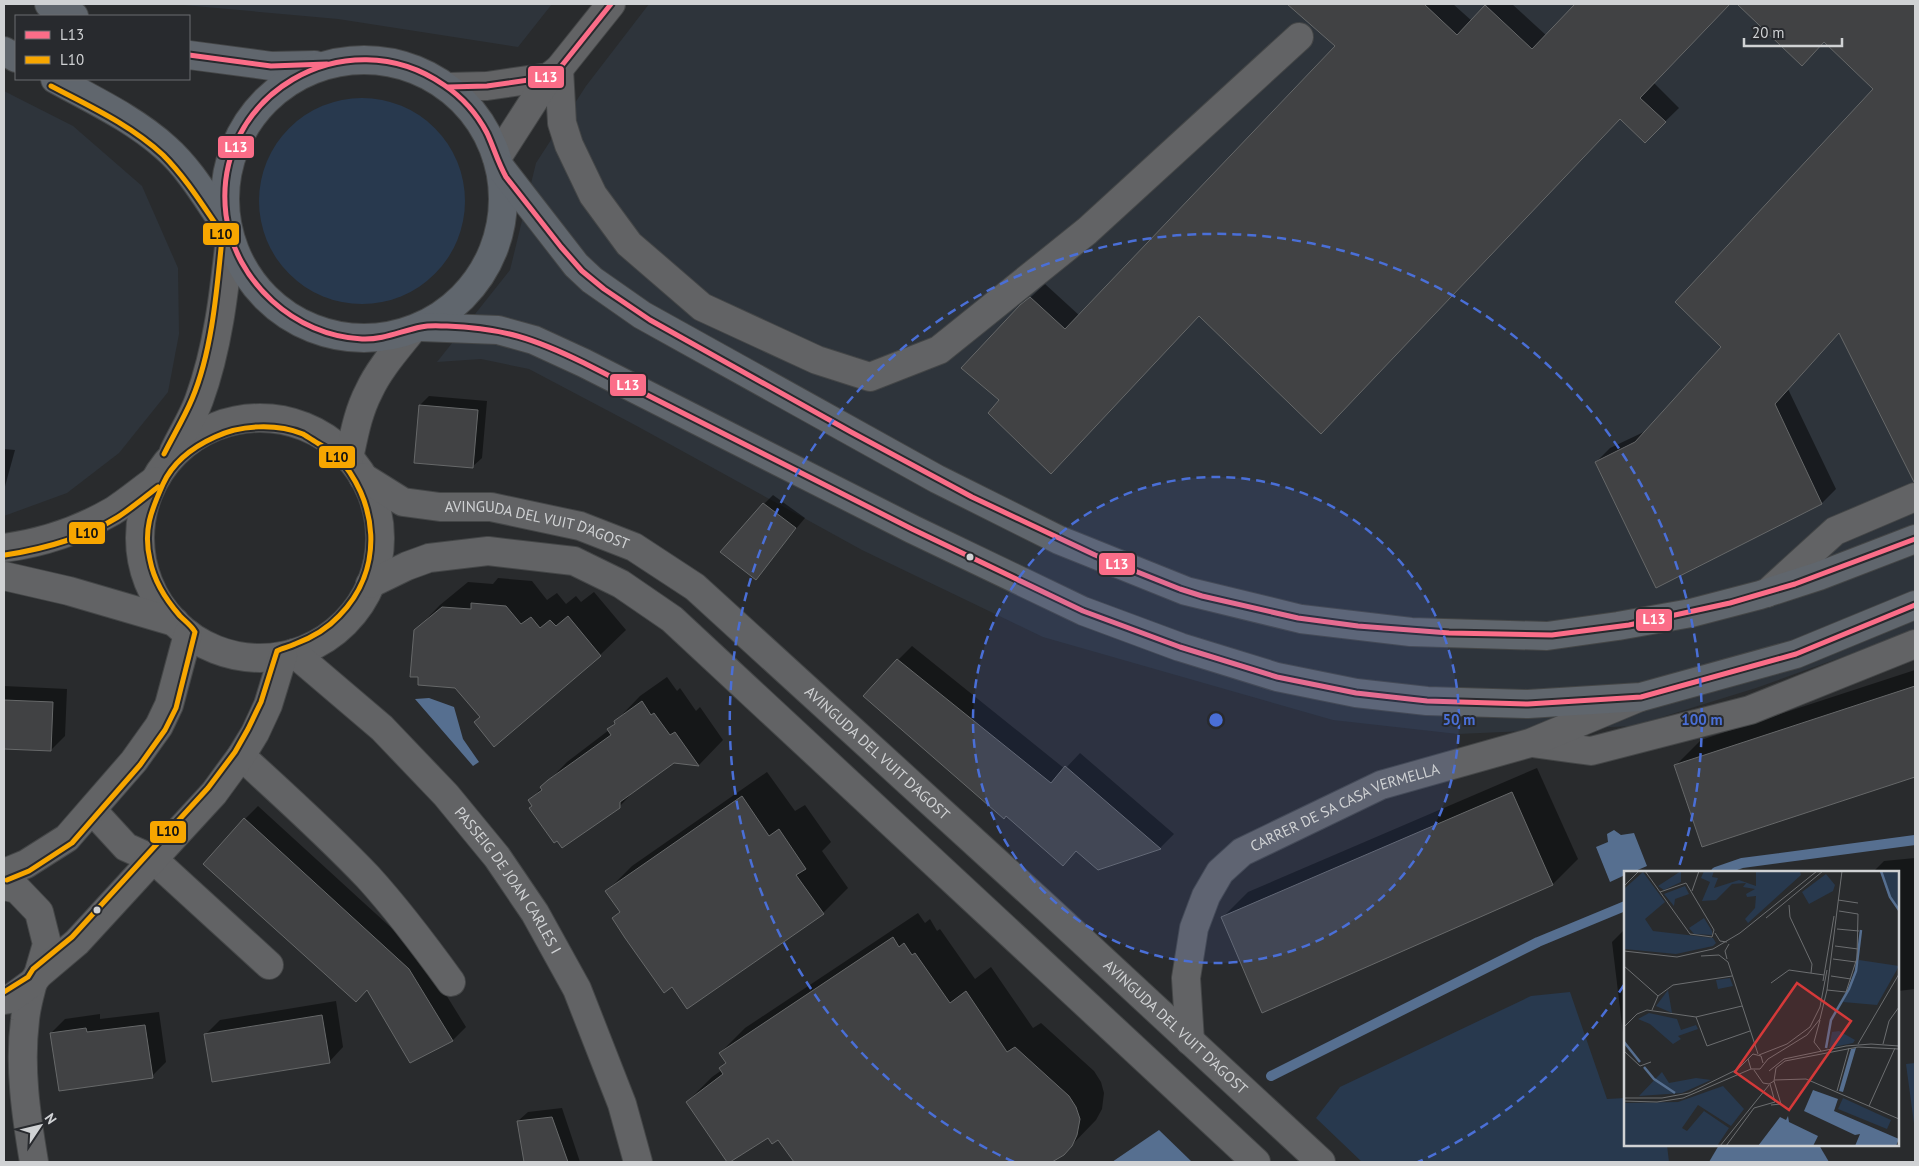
<svg xmlns="http://www.w3.org/2000/svg" width="1919" height="1166" font-family="'PT Sans',sans-serif">
<rect width="100%" height="100%" fill="#292b2d"/>
<g fill="#2e343b">
<polygon points="172,4 552,4 518,47 338,19"/>
<polygon points="649,4 1915,4 1915,631 1756,688 1633,726 1458,734 1333,720 1043,637 862,550 635,425 529,369 481,359 437,362 510,270 536,163 586,86"/>
<polygon points="4,91 73,126 142,186 178,268 179,334 168,392 119,453 67,493 4,516"/>
</g>
<g fill="#28394e">
<circle cx="362" cy="201" r="103"/>
<polygon points="1570,992 1607,1099 1625,1098 1625,1145 1667,1145 1669,1162 1362,1162 1316,1118 1340,1087 1531,996"/>
<polygon points="1915,1063 1915,1131 1906,1064"/>
</g>
<g fill="#566f90">
<polygon points="429,698 454,707 463,739 479,762 473,766 415,699"/>
<polygon points="1614,830 1621,835 1634,833 1647,866 1633,872 1625,872 1625,875 1610,882 1596,847 1608,842 1607,834"/>
<polygon points="1159,1130 1192,1162 1112,1162"/>
<polygon points="1719,1145 1819,1145 1829,1162 1709,1162"/>
</g>
<g fill="#0007">
<polygon points="1289,4 1453,4 1472,21 1488,4 1512,4 1547,36 1577,4 1729,4 1654,83 1679,108 1645,141 1621,118 1200,314 1000,400 1021,306 1045,284 1080,316 1336,46"/>
<polygon points="1739,4 1915,4 1915,456 1905,461 1840,332 1788,389 1836,489 1822,503 1656,586 1596,462 1610,448 1648,430 1723,347 1874,89 1824,41 1802,64"/>
<polygon points="429,396 487,401 482,458 472,467 420,405"/>
<polygon points="4,449 15,450 4,490"/>
<polygon points="773,495 805,518 755,578 764,504"/>
<polygon points="498,578 532,581 547,600 557,593 566,604 576,596 581,602 594,592 626,630 600,655 494,745 481,716 415,631 440,605 468,582 493,584"/>
<polygon points="912,646 1065,769 1080,753 1174,834 1160,848 1099,869 898,660"/>
<polygon points="1915,670 1915,776 1703,845 1676,765 1701,740"/>
<polygon points="667,677 677,691 680,688 696,711 700,707 723,740 699,765 674,762 639,786 619,807 534,805 530,800 567,762 609,730 615,722 640,696"/>
<polygon points="4,686 67,689 65,736 51,750 4,748"/>
<polygon points="1537,768 1578,859 1553,884 1223,917 1248,892"/>
<polygon points="767,772 795,811 805,805 831,842 822,851 848,888 823,913 672,986 613,918 620,911 607,891 632,866"/>
<polygon points="258,806 422,956 466,1027 453,1040 411,1061 368,989 245,819"/>
<polygon points="1915,858 1915,989 1898,991 1898,872 1857,872 1875,870 1884,861"/>
<polygon points="918,913 925,923 930,919 937,931 940,929 975,979 991,967 1033,1028 1041,1023 1094,1071 1101,1082 1104,1093 1102,1109 1096,1120 1063,1154 1051,1161 1043,1162 795,1162 779,1138 687,1102 712,1077 722,1070 721,1068 727,1062 720,1053 745,1028"/>
<polygon points="1625,929 1625,1041 1624,1041 1612,942"/>
<polygon points="336,1001 343,1047 329,1062 206,1034 220,1020"/>
<polygon points="159,1012 166,1062 152,1076 51,1033 65,1019 100,1014 100,1019"/>
<polygon points="562,1108 580,1162 525,1162 518,1121 528,1112"/>
</g>
<g fill="none" stroke-linecap="round" stroke-linejoin="round">
<g stroke="#566f90" stroke-width="10">
<polyline points="1716,872 1742,863 1915,840"/>
<polyline points="1271,1076 1538,942 1625,906"/>
</g>
</g>
<g fill="#414244" stroke="#666869">
<polygon points="1287,4 1424,4 1457,35 1485,5 1532,49 1575,4 1730,4 1640,98 1666,122 1645,143 1620,119 1321,434 1199,316 1051,474 988,413 999,400 961,368 1020,305 1030,297 1065,329 1335,46"/>
<polygon points="1737,4 1915,4 1915,482 1914,482 1839,333 1775,404 1822,504 1656,588 1595,462 1635,442 1721,347 1675,302 1873,89 1824,42 1802,66"/>
<polygon points="419,405 478,410 473,468 414,463"/>
<polygon points="763,503 796,528 756,580 720,552"/>
<polygon points="471,603 506,606 521,624 531,617 540,628 550,620 556,626 568,616 601,656 494,747 474,722 480,717 455,688 418,685 418,677 410,677 414,630 442,607 471,609"/>
<polygon points="897,659 1051,783 1065,766 1161,849 1098,870 1076,851 1063,866 1006,816 1004,819 863,696"/>
<polygon points="1915,686 1915,777 1702,847 1674,765"/>
<polygon points="4,700 53,702 51,751 4,749"/>
<polygon points="642,701 651,715 654,713 670,735 675,732 699,766 674,763 620,802 620,808 562,848 557,841 554,843 529,808 532,806 528,800 542,790 540,787 548,780 611,735 607,729 615,724 614,721"/>
<polygon points="1512,792 1553,885 1262,1013 1221,917"/>
<polygon points="742,796 769,836 779,829 806,869 796,875 824,914 687,1009 672,987 664,993 625,938 612,918 620,912 605,891"/>
<polygon points="244,818 409,969 453,1041 410,1063 367,990 356,1002 203,864"/>
<polygon points="893,937 899,947 904,943 912,955 915,953 950,1003 966,991 1007,1052 1015,1047 1069,1096 1076,1107 1080,1119 1077,1135 1072,1146 1064,1155 1052,1162 794,1162 778,1140 772,1144 768,1138 730,1162 727,1162 686,1102 723,1074 719,1068 726,1063 719,1053"/>
<polygon points="322,1015 330,1063 212,1082 204,1034"/>
<polygon points="145,1025 153,1078 59,1091 50,1033 86,1028 87,1032"/>
<polygon points="552,1117 568,1162 524,1162 517,1121"/>
</g>
<g fill="none" stroke-linecap="round" stroke-linejoin="round">
<g stroke="#444647" stroke-width="30">
<g id="minor">
<polyline points="559,69 562,123 569,145 593,195 629,244 702,307 817,360 870,377 939,350 1087,231 1299,37"/>
<polyline points="448,87 487,86 549,77"/>
<polyline points="497,158 549,77 559,69 611,4"/>
<circle cx="260" cy="538" r="120"/>
<path d="M 174,451 C 182,434 193,417 199,400 C 218,348 224,293 230,238"/>
<path d="M 349,458 C 354,435 358,412 369,391 C 379,369 397,349 412,330"/>
<path id="s1" d="M 363,477 L 403,502 L 440,507 L 491,507 L 580,526 L 634,547 L 695,587 L 1048,909 L 1321,1162"/>
<path d="M 4,548 C 41,543 80,530 113,511 C 127,502 140,491 154,481"/>
<polyline points="4,576 69,591 175,622"/>
<polyline points="370,584 407,566 429,558 488,551 574,561 621,584 672,619 1256,1162"/>
<polyline points="1767,593 1835,531 1915,497"/>
<path id="s2" d="M 294,653 L 382,728 L 446,795 L 497,857 L 535,913 L 577,989 L 622,1104 L 638,1162"/>
<polyline points="1532,743 1591,751 1750,710 1915,644"/>
<path d="M 241,756 C 284,795 328,835 368,877 C 398,910 425,946 451,982"/>
<polyline points="92,810 126,847 153,859 269,965"/>
<polyline points="4,873 26,864 67,838 134,761 159,726 169,705 188,634"/>
<polyline points="4,886 17,889 39,912 47,944 38,975"/>
<path d="M 33,982 C 30,994 26,1007 25,1020 C 19,1067 26,1115 34,1162"/>
<polyline points="4,1000 10,999 33,982 38,975 77,942 214,793 241,756 255,733 268,705 283,656"/>
<path id="s3" d="M 1190,1041 L 1186,978 L 1194,928 L 1206,896 L 1220,872 L 1242,852 L 1381,785 L 1530,743 L 1638,698"/>
</g>
</g>
<g stroke="#444647" stroke-width="30">
<g id="major">
<polyline points="49,4 74,16"/>
<polyline points="4,51 16,58"/>
<polyline points="189,55 271,66 315,65"/>
<circle cx="364" cy="199" r="139"/>
<path d="M 55,79 C 93,100 134,119 166,148 C 191,170 208,201 227,228"/>
<polyline points="500,167 576,265 592,280 642,315 937,479 1059,540 1186,591 1301,619 1411,632 1547,636 1618,626 1691,613 1760,595 1819,576 1915,539"/>
<polyline points="421,327 498,330 534,340 584,363 912,529 1083,611 1180,647 1277,677 1356,693 1427,701 1528,704 1641,697 1796,654 1915,605"/>
</g>
</g>
<use href="#minor" stroke="#626365" stroke-width="28"/>
<use href="#major" stroke="#60666d" stroke-width="28"/>
<g stroke="#282a2e" stroke-width="9">
<g id="bus-1">
<polyline points="189,55 271,66 327,64"/>
<polyline points="448,87 487,86 549,77 559,69 611,4"/>
<path d="M 1915,539 L 1795,584 L 1730,603 L 1629,625 L 1552,635 L 1449,633 L 1358,626 L 1298,618 L 1202,596 L 1180,589 L 1095,555 L 972,497 L 851,432 L 650,320 L 604,289 L 582,271 L 561,247 L 506,177 C 498,163 494,148 487,133 C 477,114 462,97 444,85 C 346,17 211,95 226,215 C 235,282 295,336 362,339 C 383,340 401,331 421,327 C 430,325 439,326 447,326 C 503,328 535,339 584,363 L 912,529 L 1083,611 L 1180,647 L 1277,677 L 1356,693 L 1427,701 L 1528,704 L 1641,697 L 1796,654 L 1915,605"/>
</g>
</g>
<g stroke="#282a2e" stroke-width="9">
<g id="bus-2">
<path d="M 51,86 C 89,106 131,125 163,155 C 186,178 203,206 221,232 L 222,238 C 217,289 212,352 192,399 C 184,418 173,436 164,454"/>
<path d="M 5,555 C 44,549 84,538 118,517 C 132,508 145,497 158,487"/>
<path d="M 4,992 L 28,977 L 33,969 L 72,937 L 208,788 L 235,752 L 248,729 L 261,702 L 277,651 C 282,648 289,647 295,644 C 311,638 327,629 339,616 C 385,569 379,500 335,454 C 330,450 324,447 319,444 C 314,441 308,437 303,434 C 276,423 240,425 215,437 C 193,447 173,462 163,484 C 151,511 143,530 150,560 C 154,581 166,600 180,616 C 185,621 192,626 195,632 L 176,708 L 165,730 L 140,765 L 72,843 L 29,871 L 7,880"/>
</g>
</g>
<use href="#bus-1" stroke="#fb6d88" stroke-width="5"/>
<use href="#bus-2" stroke="#f7a600" stroke-width="5"/>
</g>
<circle cx="1216" cy="720" r="243" fill="#4a6fd7" fill-opacity=".12"/>
<g fill="none" stroke="#4a6fd7" stroke-width="2.5" stroke-dasharray="9 6">
<circle cx="1216" cy="720" r="243"/>
<path d="M1624 985A486 486 0 0 1 1418 1162M1014 1162A486 486 0 1 1 1678 870"/>
</g>
<g fill="#d0d2d4" stroke="#282a2e" stroke-width="2">
<circle cx="970" cy="557" r="4.5"/>
<circle cx="97" cy="910" r="4.5"/>
</g>
<g text-anchor="middle" stroke-width="4" stroke-linejoin="round" paint-order="stroke">
<g font-size="15" fill="#d0d2d4" stroke="#282a2e">
<text dy="5" stroke="none"><textPath href="#s1" startOffset="184">AVINGUDA DEL VUIT D'AGOST</textPath></text>
<text dy="5" stroke="none"><textPath href="#s1" startOffset="604">AVINGUDA DEL VUIT D'AGOST</textPath></text>
<text dy="5" stroke="none"><textPath href="#s3" startOffset="318">CARRER DE SA CASA VERMELLA</textPath></text>
<text dy="5" stroke="none"><textPath href="#s2" startOffset="314">PASSEIG DE JOAN CARLES I</textPath></text>
<text dy="5" stroke="none"><textPath href="#s1" startOffset="1009">AVINGUDA DEL VUIT D'AGOST</textPath></text>
</g>
</g>
<g transform="translate(1624 871)">
<rect width="275" height="275" fill="#292b2d"/>
<path d="M 57,0 L 57,11 L 40,19 L 34,15 ZM 80,0 L 90,0 L 88,6 L 94,7 L 90,17 L 115,9 L 132,15 L 132,0 L 176,0 L 177,4 L 124,52 L 121,48 L 131,37 L 132,25 L 123,26 L 122,23 L 131,18 L 119,16 L 122,12 L 108,13 L 92,29 L 78,30 L 86,11 L 77,7 ZM 256,0 L 275,0 L 275,40 L 265,26 ZM 19,1 L 41,31 L 21,48 L 29,60 L 89,67 L 92,72 L 89,75 L 52,83 L 0,78 L 0,18 ZM 202,3 L 211,14 L 209,20 L 185,33 L 178,21 ZM 61,15 L 65,23 L 51,28 L 50,35 L 40,23 ZM 80,47 L 88,60 L 88,64 L 70,63 L 65,57 ZM 235,89 L 275,95 L 253,134 L 219,131 ZM 106,107 L 109,115 L 94,118 L 92,109 ZM 44,119 L 48,142 L 32,135 ZM 25,142 L 53,148 L 57,159 L 72,154 L 74,158 L 54,165 L 57,168 L 49,173 L 26,153 L 14,148 ZM 215,160 L 231,169 L 229,172 L 205,177 L 208,161 ZM 38,201 L 45,212 L 72,207 L 87,209 L 58,222 L 15,225 ZM 99,215 L 120,238 L 107,255 L 74,234 L 58,257 L 63,260 L 80,240 L 105,257 L 93,275 L 0,275 L 0,232 L 54,231 ZM 219,227 L 267,249 L 263,258 L 214,238 Z" fill="#28394e"/>
<path d="M 232,177 L 219,221 L 215,220 L 227,178 ZM 189,219 L 214,228 L 210,240 L 275,268 L 272,275 L 231,275 L 236,263 L 231,264 L 180,240 ZM 164,245 L 165,251 L 194,265 L 189,275 L 134,275 L 156,246 L 162,249 Z" fill="#566f90"/>
<path fill="none" stroke="#566f90" stroke-width="2.5" d="M 257,0 L 266,26 L 275,39M 0,171 L 16,191M 202,177 L 207,149 L 225,118 L 232,100 L 237,59M 20,196 L 30,208 L 51,222"/>
<path fill="none" stroke="#6c6e70" stroke-width="1" d="M 21,0 L 66,63 L 88,66 L 90,59 L 62,12M 0,15 L 15,0M 68,20 L 75,0M 36,21 L 62,12M 214,29 L 234,32M 165,34 L 166,46 L 188,93 L 187,102M 142,47 L 199,0M 213,58 L 235,60M 91,62 L 96,70 L 103,71M 211,75 L 234,78M 0,80 L 53,86 L 89,78 L 116,62 L 193,0M 77,85 L 95,84 L 104,91M 103,88 L 101,80 L 105,73M 209,88 L 232,91M 104,91 L 134,183M 0,95 L 34,125M 207,105 L 227,108M 199,110 L 210,45M 147,112 L 165,99 L 200,104M 203,119 L 222,121 L 233,87 L 234,43 L 215,40M 28,139 L 34,125 L 49,114 L 108,105M 72,146 L 83,175 L 126,160M 196,149 L 190,171 L 197,180M 0,156 L 13,143 L 23,139 L 72,146 L 118,135M 234,173 L 275,103M 259,173 L 265,150 L 275,136M 0,180 L 16,195 L 27,191M 135,184 L 163,173 L 186,156 L 196,136 L 203,99M 124,188 L 127,198 L 136,198 L 144,188 L 183,164 L 196,148 L 203,119 L 218,0M 130,199 L 139,212 L 145,213 L 150,210 L 152,197 L 161,190 L 234,176 L 275,178M 145,200 L 160,188 L 222,175 L 247,173 L 275,175M 150,209 L 182,208 L 275,248M 213,220 L 225,177M 0,227 L 38,227 L 65,222 L 114,198 L 129,183 L 137,185 L 139,192M 0,230 L 33,231 L 59,227 L 127,198M 147,234 L 157,233 L 150,210M 245,235 L 271,177M 96,275 L 145,214M 102,275 L 130,237 L 151,231 L 146,213"/>
<path fill="#d53939" fill-opacity="0.15" stroke="#d53939" stroke-width="2.5" d="M 173,112 L 227,150 L 165,239 L 111,201 Z"/>
<rect width="275" height="275" fill="none" stroke="#d0d2d4" stroke-width="2.5"/>
</g>
<circle cx="1216" cy="720" r="8" fill="#4a6fd7" stroke="#282a2e" stroke-width="2.5"/>
<g font-size="15" text-anchor="middle" font-weight="bold" fill="#4a6fd7" stroke="#282a2e" stroke-width="4" stroke-linejoin="round" paint-order="stroke">
<text x="1459" y="725">50 m</text>
<text x="1702" y="725">100 m</text>
</g>
<g stroke="#282a2e" stroke-width="2">
<rect x="527" y="65" width="38" height="24" rx="5" fill="#fb6d88"/>
<rect x="217" y="135" width="38" height="24" rx="5" fill="#fb6d88"/>
<rect x="202" y="222" width="38" height="24" rx="5" fill="#f7a600"/>
<rect x="609" y="373" width="38" height="24" rx="5" fill="#fb6d88"/>
<rect x="318" y="445" width="38" height="24" rx="5" fill="#f7a600"/>
<rect x="68" y="521" width="38" height="24" rx="5" fill="#f7a600"/>
<rect x="1098" y="552" width="38" height="24" rx="5" fill="#fb6d88"/>
<rect x="1635" y="608" width="38" height="24" rx="5" fill="#fb6d88"/>
<rect x="149" y="820" width="38" height="24" rx="5" fill="#f7a600"/>
</g>
<g font-size="14" text-anchor="middle" font-weight="bold" fill="#fff">
<text x="546" y="82">L13</text>
<text x="236" y="152">L13</text>
<text x="628" y="390">L13</text>
<text x="1117" y="569">L13</text>
<text x="1654" y="624">L13</text>
</g>
<g font-size="14" text-anchor="middle" font-weight="bold" fill="#111">
<text x="221" y="239">L10</text>
<text x="337" y="462">L10</text>
<text x="87" y="538">L10</text>
<text x="168" y="836">L10</text>
</g>
<rect width="1919" height="1166" fill="none" stroke="#d0d2d4" stroke-width="10"/>
<rect x="15" y="15" width="175" height="65" fill="#282a2e" stroke="#6b6d70"/>
<rect x="25" y="31" width="25" height="8" fill="#fb6d88" stroke="#6b6d70"/>
<text x="60" y="40" font-size="15" fill="#d0d2d4">L13</text>
<rect x="25" y="56" width="25" height="8" fill="#f7a600" stroke="#6b6d70"/>
<text x="60" y="65" font-size="15" fill="#d0d2d4">L10</text>
<g transform="translate(40 1126) rotate(55)" stroke="#282a2e" stroke-width="4" paint-order="stroke">
<path d="M0-4L9 19L0 12L-9 19Z" fill="#d0d2d4"/>
<text y="-8" font-size="14" font-weight="bold" text-anchor="middle" fill="#d0d2d4">N</text>
</g>
<path d="M1744 38v8h98v-8" fill="none" stroke="#d0d2d4" stroke-width="2.5"/>
<text x="1752" y="38" font-size="15" fill="#d0d2d4" stroke="#282a2e" stroke-width="4" paint-order="stroke">20 m</text>
</svg>
